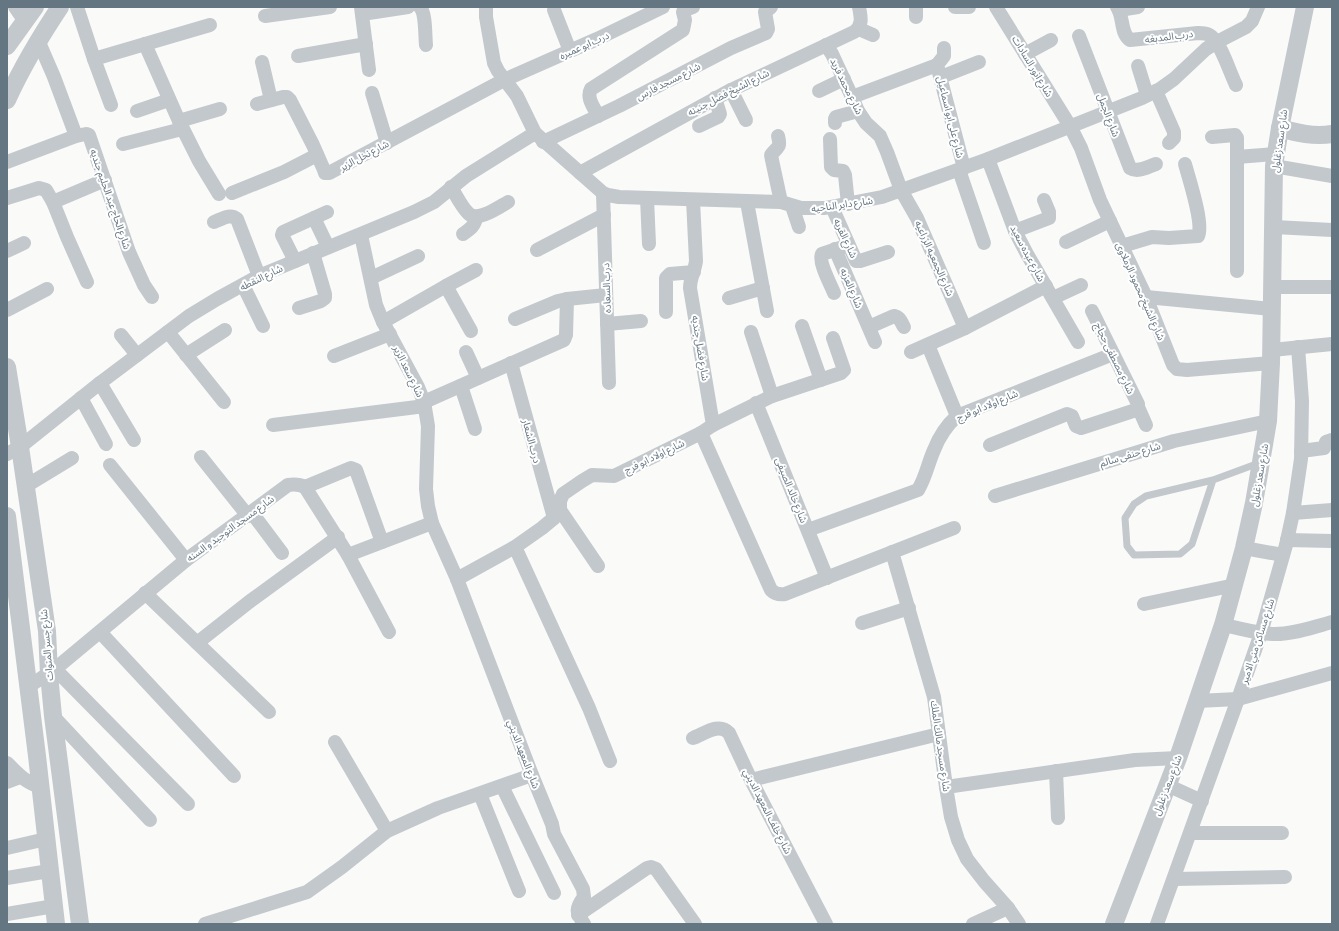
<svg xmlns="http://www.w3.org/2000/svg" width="1339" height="931" font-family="'Asap Condensed','Noto Sans Arabic',sans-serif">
<rect width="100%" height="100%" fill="#fafaf8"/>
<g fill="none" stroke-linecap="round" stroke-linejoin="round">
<polyline stroke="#c3c8cc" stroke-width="7" points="1213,480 1192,544 1180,554 1134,555 1127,546 1125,518 1134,504 1146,496 1213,480 1259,463"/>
<g stroke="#c3c8cc" stroke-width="14">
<polyline points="15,7 24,20"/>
<polyline points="77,7 94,59 111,105"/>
<polyline points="361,7 369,70"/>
<path d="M 420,7 C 426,13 425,36 426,45"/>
<polyline points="486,7 486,17 494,63 498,71 517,96 535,133 603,193 608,195 619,197 781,202 801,208 825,208 882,197 988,159 1142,98 1160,89 1174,79 1206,49 1217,42 1246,27 1252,21 1258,7"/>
<polyline points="916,7 916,17"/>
<polyline points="955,7 969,7"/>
<polyline points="996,7 1070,126 1081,148 1100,200 1146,297 1173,365 1177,369 1187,370 1271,363"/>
<path d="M 1117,7 C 1124,17 1120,33 1130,40 L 1198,33 C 1203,33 1208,33 1212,37 C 1221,44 1230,73 1236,85"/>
<polyline points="554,10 570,51"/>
<polyline points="1119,10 1138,7"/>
<polyline points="362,14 408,7"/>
<polyline points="265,16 330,7"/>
<polyline points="859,29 873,35"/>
<path d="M 1079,36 L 1130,168 C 1138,173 1147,167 1156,164"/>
<polyline points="38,40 54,77 76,136"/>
<polyline points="145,44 179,121 199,161 219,194"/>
<polyline points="826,45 832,54 852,97 858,111 866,123 880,136 887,152 901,190 917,218 965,328"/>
<polyline points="944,48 944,56 937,65 964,168"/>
<polyline points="1025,54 1051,40"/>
<polyline points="298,56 366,44"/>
<polyline points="94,59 210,25"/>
<polyline points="262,62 271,100"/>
<polyline points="1138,66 1147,95"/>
<polyline points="941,77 979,62"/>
<polyline points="731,90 746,120"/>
<polyline points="819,91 844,79"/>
<polyline points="1156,91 1174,132 1174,138 1169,143"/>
<polyline points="372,93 387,143"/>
<polyline points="852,97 937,65"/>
<polyline points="257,104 283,97 287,97 290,100 313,145 324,170 325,173 329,173 504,80 597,39 663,7"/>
<polyline points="137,111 169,100"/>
<path d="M 598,116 C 594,107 586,98 591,89 L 683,30 L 685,20 L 683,12 L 685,10 L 693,7"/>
<polyline points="179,121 220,109"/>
<polyline points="835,123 835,119 836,117 858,111"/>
<polyline points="699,126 718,117 720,114 715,98"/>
<path d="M 778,136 C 781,148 778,146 771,155 L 772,160 L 781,202"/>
<polyline points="1212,137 1235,135 1237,138 1237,271"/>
<polyline points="830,139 831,167 834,170 843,171 845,175 848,204"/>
<polyline points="543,142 619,106 731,48 766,33 768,29 765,12 771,7"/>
<polyline points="123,144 182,129"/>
<polyline points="1237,157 1275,154"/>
<polyline points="988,159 1015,231 1027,254 1078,342"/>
<polyline points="7,162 76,136 86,134 89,135 129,252 144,285 152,297"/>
<polyline points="1274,166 1332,176"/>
<polyline points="959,170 984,243"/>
<path d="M 580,173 L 731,90 L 854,32 C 863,26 861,17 859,7"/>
<path d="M 451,187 C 456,195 461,206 468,213 C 477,223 499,207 508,202"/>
<polyline points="232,193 284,172 317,155"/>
<polyline points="603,193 609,383"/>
<polyline points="7,198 39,188 46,190 53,202 67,237 87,282"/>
<polyline points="647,198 649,244"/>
<path d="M 693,200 L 696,261 C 695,270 690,278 690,288 L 713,425"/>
<polyline points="53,202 105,180"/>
<polyline points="747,202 767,311"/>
<polyline points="792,206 799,227"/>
<polyline points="832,207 856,261 860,261 888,252"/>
<polyline points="314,218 328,247"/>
<path d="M 214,222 C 222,219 230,213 237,219 L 259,276"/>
<polyline points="1274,227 1332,230"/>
<polyline points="1015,231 1049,218 1049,212 1044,200"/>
<path d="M 463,234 C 470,229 475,226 476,217"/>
<path d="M 361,235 L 376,305 L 383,322 L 418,387 L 424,402 L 428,426 L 426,489 L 428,506 L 432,523 L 457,579 L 532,775 L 552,824 L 554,834 L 583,889 L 584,897 C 575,909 576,912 584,924"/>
<polyline points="1066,242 1110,221"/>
<path d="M 1122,246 L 1152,237 L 1169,238 L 1198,236 C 1204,224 1189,179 1185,164"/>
<polyline points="835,249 875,342"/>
<polyline points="537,250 604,215"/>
<polyline points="7,251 24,243"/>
<polyline points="295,261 282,235 283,232 327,212"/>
<polyline points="371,278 418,256"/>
<polyline points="243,285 263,326"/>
<polyline points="446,286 471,331"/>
<polyline points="1272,287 1332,287"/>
<path d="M 834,293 C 831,285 818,262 822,254 L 843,247"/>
<polyline points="1146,297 1272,309"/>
<polyline points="729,298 763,288"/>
<polyline points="1053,298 1081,285"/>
<polyline points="299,308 321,301 325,298 325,294 313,253"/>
<polyline points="7,310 47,289"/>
<polyline points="666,312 666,278 670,274 694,272"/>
<polyline points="515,319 558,301 567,299 606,295"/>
<polyline points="383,322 446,286 476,270"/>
<polyline points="607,324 641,321"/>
<polyline points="802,326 821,380"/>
<path d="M 869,327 L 894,316 C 900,317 901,322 904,327"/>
<polyline points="168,332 224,402"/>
<polyline points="751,332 772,396"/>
<polyline points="121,335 137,355"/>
<polyline points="928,345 957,416"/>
<polyline points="1272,350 1332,344"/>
<polyline points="466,352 478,378"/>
<polyline points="911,352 965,328 1046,286"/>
<polyline points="186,355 225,330"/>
<polyline points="334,356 390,334"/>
<polyline points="511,363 554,518"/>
<polyline points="100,383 134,440"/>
<polyline points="461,386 475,429"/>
<polyline points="81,398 106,444"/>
<polyline points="424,402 564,340 566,335 567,299"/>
<polyline points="756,403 827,578"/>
<polyline points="1138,407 1146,425"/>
<polyline points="273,425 425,406"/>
<path d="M 701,433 L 771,590 C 775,594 779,595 785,594 L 954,528"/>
<polyline points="990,445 1067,414 1072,416 1076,426 1081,428 1136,410 1138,404 1092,311"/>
<polyline points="1301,451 1324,448 1326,442 1332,440"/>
<polyline points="7,454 20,447 100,383 189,316 217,299 259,276 414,212 434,202 466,176 535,133"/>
<polyline points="201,457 248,516"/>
<polyline points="110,465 186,560"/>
<polyline points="26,486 72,458"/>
<polyline points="305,487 351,468 356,470 382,542"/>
<polyline points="995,496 1174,441 1268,421"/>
<polyline points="560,510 598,566"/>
<polyline points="252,513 282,553"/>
<polyline points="1293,513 1332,510"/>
<path d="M 808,530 L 918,490 C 926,477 928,463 934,450 C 939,437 947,425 957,416 L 1113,354"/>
<polyline points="1287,540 1332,541"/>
<polyline points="515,547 589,708 610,761"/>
<polyline points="1244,548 1283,555"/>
<polyline points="892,552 934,697 946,787 951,817 958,840 967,859 984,881 1008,908 1019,924"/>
<polyline points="348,555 432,523"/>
<polyline points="457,579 515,547 542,528 554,518 560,510 560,501 563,494 582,481 592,475 614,476 701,433 713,425 772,396 841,373 844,370 833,338"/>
<polyline points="145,593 269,712"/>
<polyline points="1144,604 1235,585"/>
<polyline points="862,623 909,608"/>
<path d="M 1223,625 C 1240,628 1258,634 1275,634 C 1294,634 1314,627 1332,622"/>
<polyline points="100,632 234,776"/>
<polyline points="197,643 249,602 338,537"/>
<polyline points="55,669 188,804"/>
<path d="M 28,687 L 55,669 L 186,560 L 288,485 C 295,484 299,484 305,487 L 348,555 L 389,632"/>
<polyline points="1197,701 1238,699 1332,673"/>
<polyline points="53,716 150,820"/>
<path d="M 693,738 C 704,734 719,722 729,733 L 751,780 L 826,924"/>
<polyline points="335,742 387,831"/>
<path d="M 7,763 C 18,774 26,783 41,787"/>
<polyline points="1056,771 1058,818"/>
<polyline points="751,780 939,734"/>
<polyline points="7,782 20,777"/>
<polyline points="1167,785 1202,801"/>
<polyline points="502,786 554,893"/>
<polyline points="946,787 1135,760 1178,758"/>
<polyline points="480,794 519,891"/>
<polyline points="1191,833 1282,833"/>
<polyline points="7,848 46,839"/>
<polyline points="7,878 49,871"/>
<polyline points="1174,879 1285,877"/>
<polyline points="7,914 54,906"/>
<polyline points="578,915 647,868 651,867 656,869 695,924"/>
<polyline points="205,924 307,892 342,867 387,831 438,808 532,775"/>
<polyline points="973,924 1008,908"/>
<polyline points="1157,924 1238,699 1261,633 1286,545 1293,513 1301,459 1302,401 1298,347"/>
</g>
<g stroke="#c3c8cc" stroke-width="18">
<polyline points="7,46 35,7"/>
<path d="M 7,100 C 22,67 40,37 60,7"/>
<path d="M 1280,128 C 1297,133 1314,137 1332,134"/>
<polyline points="7,367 20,447 47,631 49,674 53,716 80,924"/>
<polyline points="7,516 37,756 56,924"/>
<polyline points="1114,924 1178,758 1223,625 1244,548 1254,503 1268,421 1271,363 1274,166 1280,128 1305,7"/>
</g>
</g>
<g text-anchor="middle" stroke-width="4" stroke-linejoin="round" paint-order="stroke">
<g font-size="10" fill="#657683" stroke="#fff">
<text transform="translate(1169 36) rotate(-7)" y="4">درب المدبغه</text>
<text transform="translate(584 45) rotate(-24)" y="4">درب ابو عميره</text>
<text transform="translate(1033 66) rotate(59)" y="4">شارع انور السادات</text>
<text transform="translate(668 81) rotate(-27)" y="4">شارع مسجد فارس</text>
<text transform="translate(847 86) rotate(64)" y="4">شارع محمد فريد</text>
<text transform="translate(728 92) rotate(-27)" y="4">شارع الشيخ فضل جنينه</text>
<text transform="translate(1109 115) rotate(69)" y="4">شارع الجمل</text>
<text transform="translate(951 117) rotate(76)" y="4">شارع على ابو اسماعيل</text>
<text transform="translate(1279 141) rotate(-82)" y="4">شارع سعد زغلول</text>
<text transform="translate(364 155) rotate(-28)" y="4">شارع نخل الزير</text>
<text transform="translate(111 199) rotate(71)" y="4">شارع الحاج عبد الحليم جنديه</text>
<text transform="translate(842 204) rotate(-8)" y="4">شارع داير الناحيه</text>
<text transform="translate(846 238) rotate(65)" y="4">شارع القريه</text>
<text transform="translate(1028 253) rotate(62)" y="4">شارع عبده سعيد</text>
<text transform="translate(935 258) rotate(66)" y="4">شارع الجمعيه الزراعيه</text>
<text transform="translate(261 277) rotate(-26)" y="4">شارع النقطه</text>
<text transform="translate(606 288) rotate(-92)" y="4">درب السعاده</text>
<text transform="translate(852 288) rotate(67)" y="4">شارع العزبه</text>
<text transform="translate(1141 291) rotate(66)" y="4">شارع الشيخ محمود الرملاوى</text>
<text transform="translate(701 348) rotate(81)" y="4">شارع فضل جنديه</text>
<text transform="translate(1115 358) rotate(64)" y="4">شارع مصطفى حجاج</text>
<text transform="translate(409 371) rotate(64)" y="4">شارع سعد الزير</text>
<text transform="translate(987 405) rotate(-23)" y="4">شارع اولاد ابو فرج</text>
<text transform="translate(532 441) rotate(75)" y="4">درب الشعار</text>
<text transform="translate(1130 454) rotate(-17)" y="4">شارع حنفى سالم</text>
<text transform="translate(654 456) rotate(-26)" y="4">شارع اولاد ابو فرج</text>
<text transform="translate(1259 475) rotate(-80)" y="4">شارع سعد زغلول</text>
<text transform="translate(792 490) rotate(68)" y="4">شارع خالد الصيفى</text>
<text transform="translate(230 528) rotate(-36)" y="4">شارع مسجد التوحيد و السنه</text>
<text transform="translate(1257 641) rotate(-72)" y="4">شارع مساكن مني الامير</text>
<text transform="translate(46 645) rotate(-95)" y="4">شارع جسر المنوات</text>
<text transform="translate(941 746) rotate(82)" y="4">شارع مسجد مالك الملك</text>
<text transform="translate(524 754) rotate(69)" y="4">شارع المعهد الديني</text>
<text transform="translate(1167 785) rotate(-69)" y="4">شارع سعد زغلول</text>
<text transform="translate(768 811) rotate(63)" y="4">شارع خلف المعهد الديني</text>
</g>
</g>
<rect width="1339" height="931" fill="none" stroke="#657683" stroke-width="16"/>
</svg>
